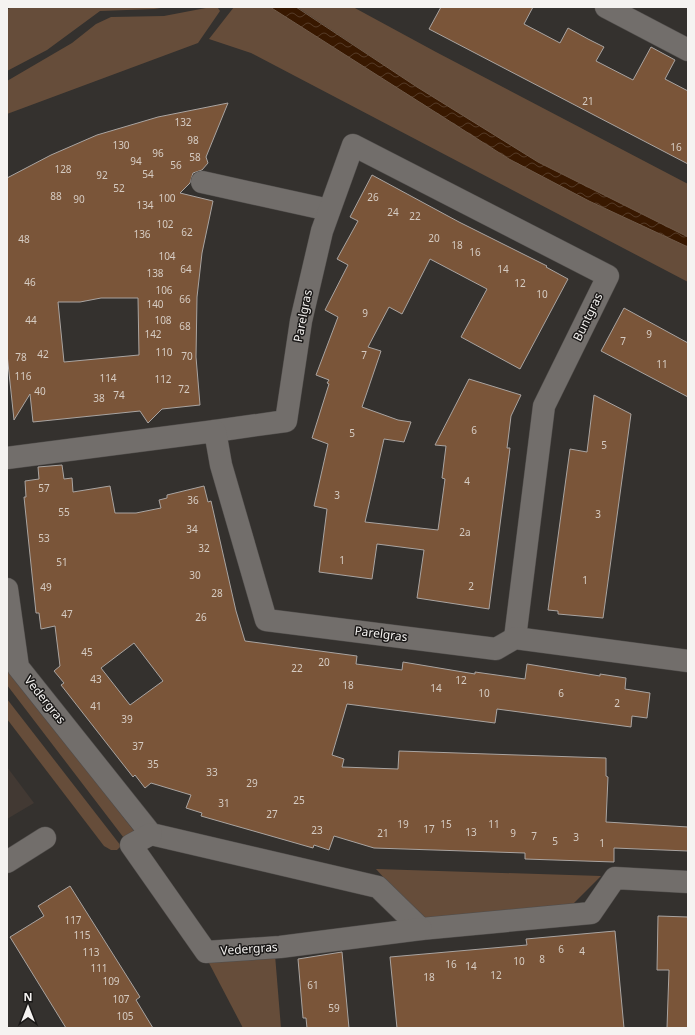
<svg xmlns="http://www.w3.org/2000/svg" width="695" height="1035" font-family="'Noto Sans',sans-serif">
<defs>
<pattern id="water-waves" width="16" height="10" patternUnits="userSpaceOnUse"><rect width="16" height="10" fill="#381800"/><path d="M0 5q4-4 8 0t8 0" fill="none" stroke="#553a26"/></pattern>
</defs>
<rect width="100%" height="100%" fill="#34312e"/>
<polygon fill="#423933" points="7,767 34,803 7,819"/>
<g fill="#664d3a">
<polygon points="11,7 168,7 154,9 100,11 47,50 7,71 7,10"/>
<polygon points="211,7 218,8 220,11 198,43 7,114 7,81 72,43 96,24 111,17 164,16"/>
<polygon points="234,7 270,7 509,159 589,201 688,247 688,282 251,53 209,39"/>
<polygon points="297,7 353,7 436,52 688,184 688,237 538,162 417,87"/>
<polygon points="7,651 8,666 134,831 134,837 127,842 7,685"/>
<polygon points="7,699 121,846 117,850 111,850 104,846 7,719"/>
<polygon points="376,869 601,876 571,906 422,920"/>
<polygon points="275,955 281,1028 243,1028 209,963 210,957"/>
</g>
<polygon fill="url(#water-waves)" stroke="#715a48" points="270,7 296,7 417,87 538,162 688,237 688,247 589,201 509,159"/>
<g fill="#7a5539" stroke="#a9a4a1" fill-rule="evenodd">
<polygon points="441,7 533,7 524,24 560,43 568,28 588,39 604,47 596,61 633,80 651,47 675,60 665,79 688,91 688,164 429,29"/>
<path d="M 228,103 L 206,157 L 208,163 L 202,170 L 193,173 L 190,183 L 180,193 L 213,201 L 202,253 L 197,297 L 196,357 L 200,405 L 162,409 L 148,423 L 140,411 L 33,422 L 30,394 L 14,420 L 7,354 L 7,178 L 51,155 L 97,135 L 158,117 ZM 101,298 L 138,298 L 139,355 L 64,362 L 58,302 L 80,302 Z"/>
<polygon points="372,175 459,222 547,266 546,267 568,279 520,369 461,337 487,289 430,259 402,314 389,307 368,347 381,351 362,407 398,420 411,422 404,442 384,439 365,522 438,530 445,479 442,478 446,446 435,445 469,379 521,395 511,416 507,448 510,448 489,609 417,598 424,550 377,544 372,579 319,572 327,509 314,506 328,444 312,438 329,384 327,383 329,380 316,375 338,317 325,310 348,265 337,259 358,221 350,217"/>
<polygon points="624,308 688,343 688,397 601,351"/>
<polygon points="594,395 631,414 603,618 558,614 558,611 548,610 570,449 587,452"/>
<path d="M 62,465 L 64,479 L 72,478 L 73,492 L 110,486 L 115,513 L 136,513 L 161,508 L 159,500 L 167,498 L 167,495 L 204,486 L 208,502 L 211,501 L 236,611 L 245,641 L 357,656 L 356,664 L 402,670 L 403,662 L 475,674 L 475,672 L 525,679 L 527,664 L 600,676 L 600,674 L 626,678 L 625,689 L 650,693 L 647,718 L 632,716 L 631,727 L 497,709 L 495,723 L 347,704 L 332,755 L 344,759 L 342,767 L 398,769 L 399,751 L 606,758 L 606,776 L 608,777 L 606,822 L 688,827 L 688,851 L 614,848 L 614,862 L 525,859 L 525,853 L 374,848 L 334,836 L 329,850 L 314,845 L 313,848 L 201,816 L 202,813 L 186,808 L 191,795 L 151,783 L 145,788 L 135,775 L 133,777 L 61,685 L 64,683 L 54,671 L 60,666 L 55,626 L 41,629 L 39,613 L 36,613 L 24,497 L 26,497 L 25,481 L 39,479 L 38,467 ZM 134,643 L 163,681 L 130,705 L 101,668 Z"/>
<polygon points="70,886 140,997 136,1000 153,1028 66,1028 10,937 44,916 38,906"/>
<polygon points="658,916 688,917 688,1028 667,1028 669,970 657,970"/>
<polygon points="615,931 624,1028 397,1028 390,957 527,945 526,939"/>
<polygon points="342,952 349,1028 307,1028 306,1018 303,1018 298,959"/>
</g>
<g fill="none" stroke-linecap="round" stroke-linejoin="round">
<g stroke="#504d4b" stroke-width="23">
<g id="minor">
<polyline points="606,7 688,50"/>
<polyline points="202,182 329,210"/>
<polyline points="215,431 286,421 301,321 322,231 353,145 608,276 544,406 515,638"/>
<polyline points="7,458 215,431 221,465 266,620 496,649 515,638 688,661"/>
<polyline points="7,589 18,667 151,834 378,887 421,929 591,913 615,878 688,882"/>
<polyline points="151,834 131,845 206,952 280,947 421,929"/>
<polyline points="7,862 45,838"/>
</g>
</g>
<use href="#minor" stroke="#726e6b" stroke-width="22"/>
</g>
<g text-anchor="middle" stroke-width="3" stroke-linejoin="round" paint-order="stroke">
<g font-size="10" fill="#d6ccc3">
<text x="588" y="105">21</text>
<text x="183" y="126">132</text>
<text x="193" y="144">98</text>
<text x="121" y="149">130</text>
<text x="676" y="151">16</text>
<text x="158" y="157">96</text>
<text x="195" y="161">58</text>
<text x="136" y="165">94</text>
<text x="176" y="169">56</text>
<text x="63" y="173">128</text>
<text x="148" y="178">54</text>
<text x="102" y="179">92</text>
<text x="119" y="192">52</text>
<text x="56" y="200">88</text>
<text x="373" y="201">26</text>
<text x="167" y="202">100</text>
<text x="79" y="203">90</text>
<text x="145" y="209">134</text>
<text x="393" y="216">24</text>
<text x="415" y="220">22</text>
<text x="165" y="228">102</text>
<text x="187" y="236">62</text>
<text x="142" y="238">136</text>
<text x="434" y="242">20</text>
<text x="24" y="243">48</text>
<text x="457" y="249">18</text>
<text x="475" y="256">16</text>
<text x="167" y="260">104</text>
<text x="186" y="273">64</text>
<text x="503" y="273">14</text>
<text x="155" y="277">138</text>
<text x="30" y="286">46</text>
<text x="520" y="287">12</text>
<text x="164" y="294">106</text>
<text x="542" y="298">10</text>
<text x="185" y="303">66</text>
<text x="155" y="308">140</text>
<text x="365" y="317">9</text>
<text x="31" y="324">44</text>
<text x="163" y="324">108</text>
<text x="185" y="330">68</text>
<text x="153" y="338">142</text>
<text x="649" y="338">9</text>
<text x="623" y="345">7</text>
<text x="164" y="356">110</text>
<text x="43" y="358">42</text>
<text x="364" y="359">7</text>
<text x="187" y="360">70</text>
<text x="21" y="361">78</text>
<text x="662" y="368">11</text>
<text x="23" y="380">116</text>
<text x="108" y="382">114</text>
<text x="163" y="383">112</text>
<text x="184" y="393">72</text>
<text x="40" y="395">40</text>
<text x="119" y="399">74</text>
<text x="99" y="402">38</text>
<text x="474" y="434">6</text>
<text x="352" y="437">5</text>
<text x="604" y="449">5</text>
<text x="467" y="485">4</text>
<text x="44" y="492">57</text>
<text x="337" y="499">3</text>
<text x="193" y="504">36</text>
<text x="64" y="516">55</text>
<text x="598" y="518">3</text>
<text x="192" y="533">34</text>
<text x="465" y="536">2a</text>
<text x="44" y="542">53</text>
<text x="204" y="552">32</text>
<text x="342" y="564">1</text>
<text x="62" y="566">51</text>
<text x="195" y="579">30</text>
<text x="585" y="584">1</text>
<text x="471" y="590">2</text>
<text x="46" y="591">49</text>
<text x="217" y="597">28</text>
<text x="67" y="618">47</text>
<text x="201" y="621">26</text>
<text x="87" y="656">45</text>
<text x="324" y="666">20</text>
<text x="297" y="672">22</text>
<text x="96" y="683">43</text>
<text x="461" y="684">12</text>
<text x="348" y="689">18</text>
<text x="436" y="692">14</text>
<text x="484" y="697">10</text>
<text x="561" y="697">6</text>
<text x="617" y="707">2</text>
<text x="96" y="710">41</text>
<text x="127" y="723">39</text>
<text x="138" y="750">37</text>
<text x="153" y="768">35</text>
<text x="212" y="776">33</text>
<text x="252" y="787">29</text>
<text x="299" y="804">25</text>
<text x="224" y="807">31</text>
<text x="272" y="818">27</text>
<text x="403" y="828">19</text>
<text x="446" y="828">15</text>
<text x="494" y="828">11</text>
<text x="429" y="833">17</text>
<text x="317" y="834">23</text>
<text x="471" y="836">13</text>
<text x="383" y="837">21</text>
<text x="513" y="837">9</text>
<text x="534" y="840">7</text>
<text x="576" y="841">3</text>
<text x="555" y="845">5</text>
<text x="602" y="847">1</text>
<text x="73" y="924">117</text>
<text x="82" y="939">115</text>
<text x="561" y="953">6</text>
<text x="582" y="955">4</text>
<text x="91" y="956">113</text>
<text x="542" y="963">8</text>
<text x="519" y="965">10</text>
<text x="451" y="968">16</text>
<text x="471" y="970">14</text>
<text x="99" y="972">111</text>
<text x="496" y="979">12</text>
<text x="429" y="981">18</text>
<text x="111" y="985">109</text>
<text x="313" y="989">61</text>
<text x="121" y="1003">107</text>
<text x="334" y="1012">59</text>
<text x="125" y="1020">105</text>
</g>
<g font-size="12" fill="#f5f3f1" stroke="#1b1918">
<text transform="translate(303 316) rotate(-79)" y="4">Parelgras</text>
<text transform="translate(588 317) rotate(-64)" y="4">Buntgras</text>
<text transform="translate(381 634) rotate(7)" y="4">Parelgras</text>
<text transform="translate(45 700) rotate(51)" y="4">Vedergras</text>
<text transform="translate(249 949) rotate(-4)" y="4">Vedergras</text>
</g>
</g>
<rect width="695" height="1035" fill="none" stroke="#f5f3f1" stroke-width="16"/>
<g transform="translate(28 1007)" stroke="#1b1918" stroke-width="3" paint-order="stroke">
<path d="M0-3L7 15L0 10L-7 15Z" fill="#f5f3f1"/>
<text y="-6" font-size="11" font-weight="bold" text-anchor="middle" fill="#f5f3f1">N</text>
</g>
</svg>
